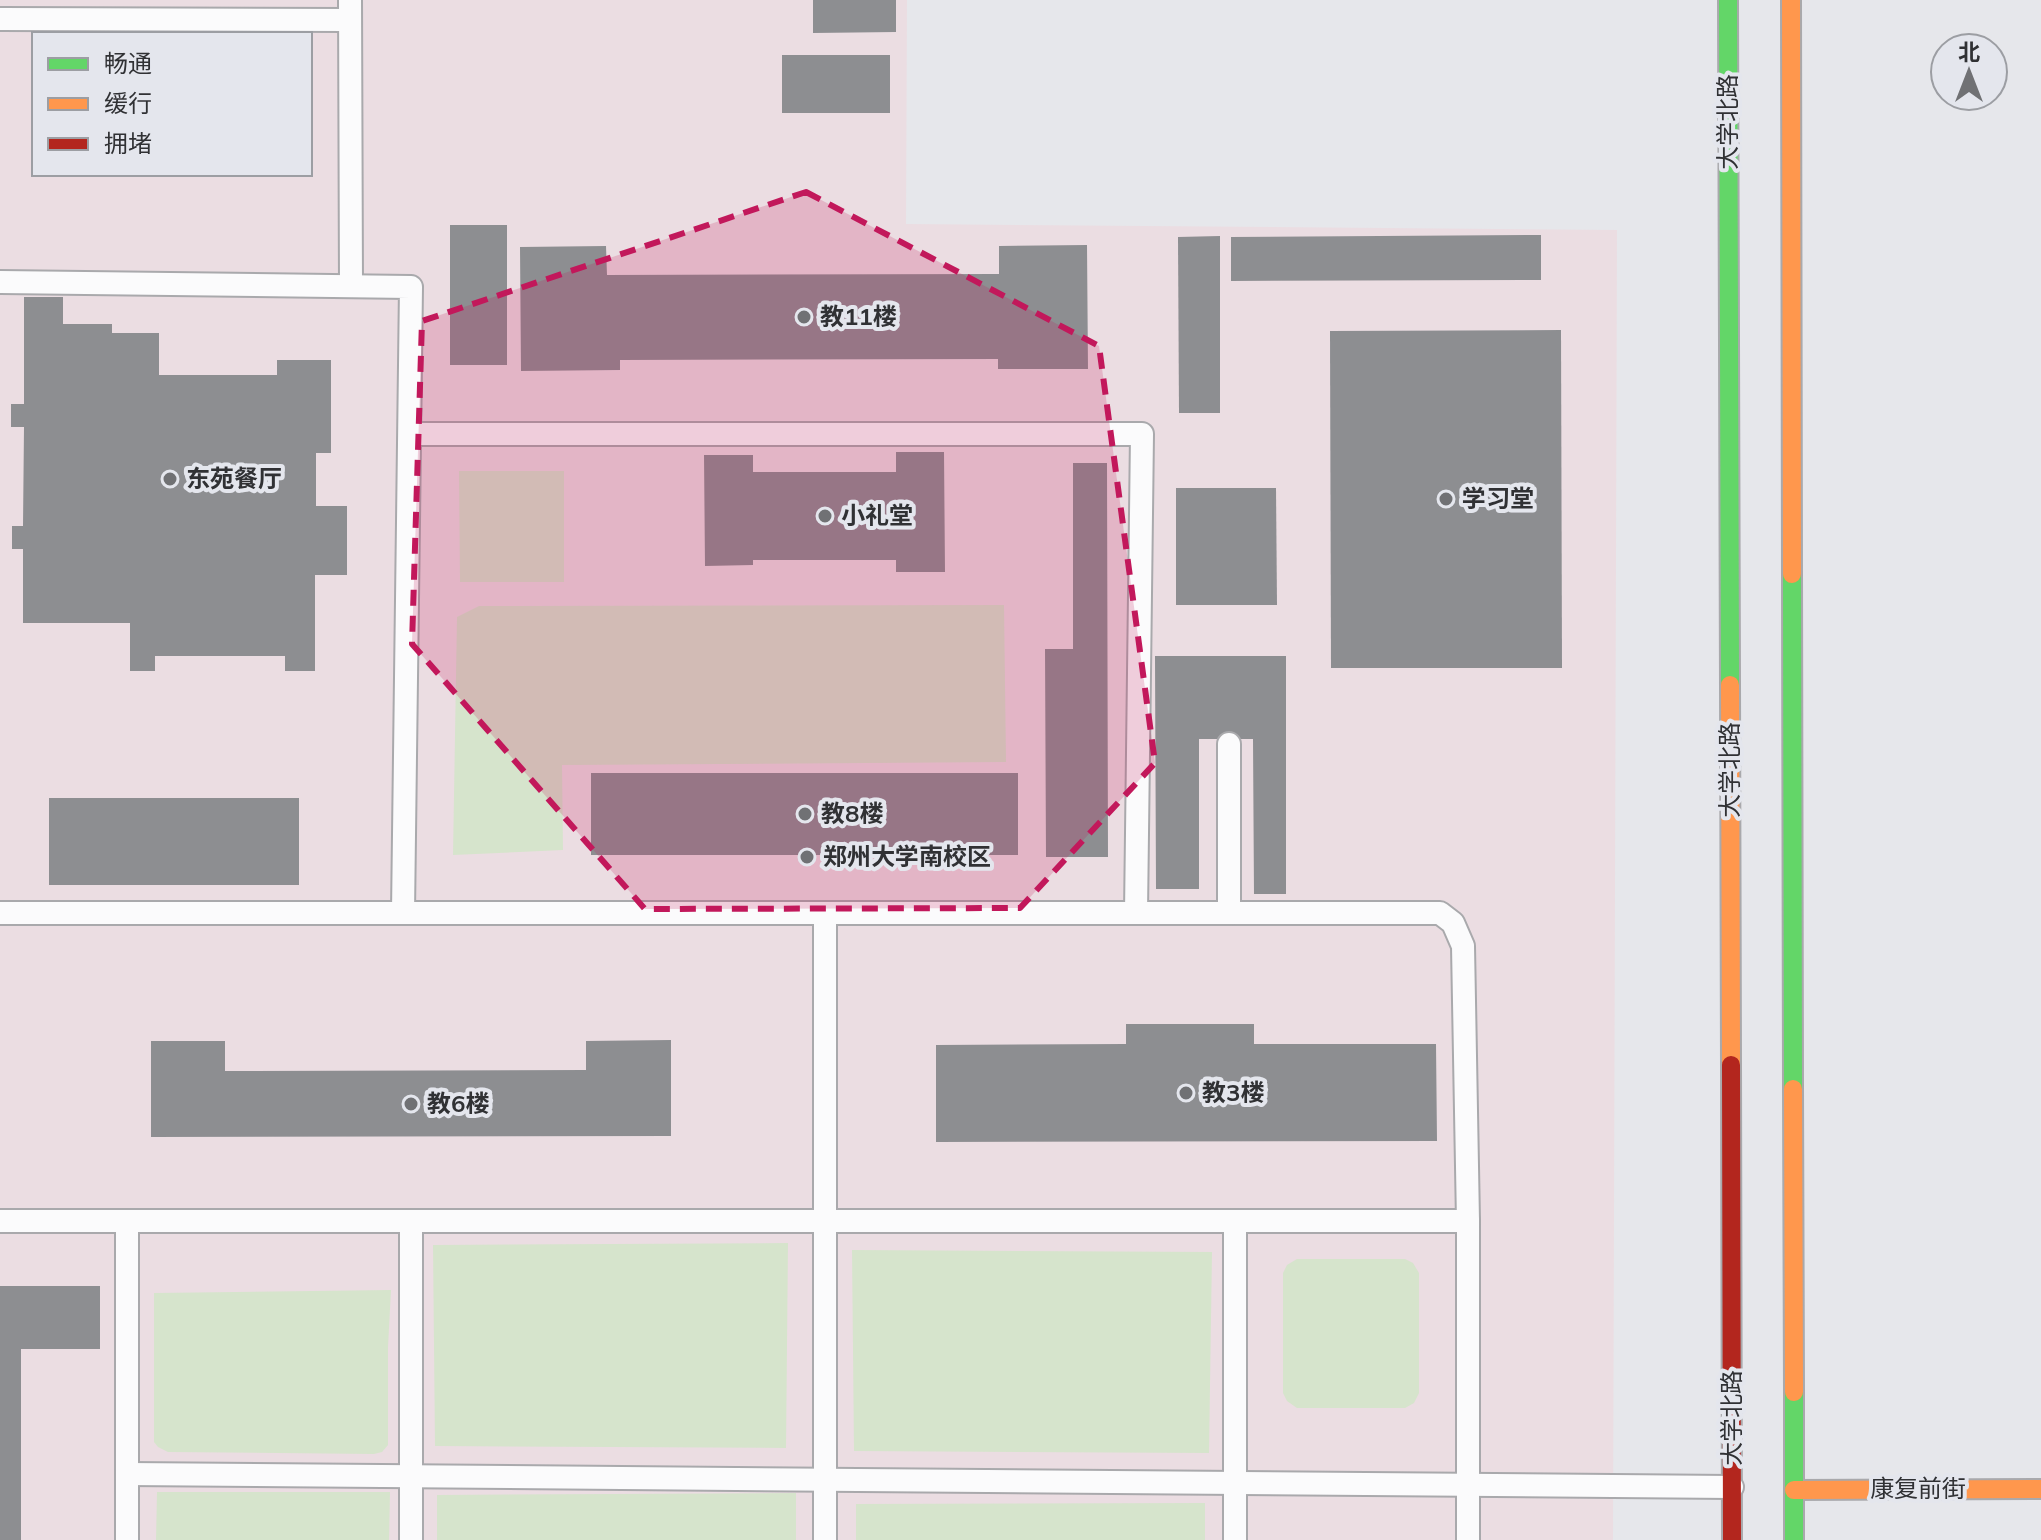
<svg xmlns="http://www.w3.org/2000/svg" width="2041" height="1540" font-family="Mulish,'Noto Sans SC',sans-serif">
<rect width="100%" height="100%" fill="#e6e7eb"/>
<path fill="#ebdde2" fill-rule="evenodd" d="M 0,0 L 907,0 L 906,224 L 1617,230 L 1613,1540 L 0,1540 ZM 34,34 L 310,34 L 310,174 L 34,174 Z"/>
<g fill="#d6e4cc">
<polygon points="459,471 564,471 564,582 460,582"/>
<polygon points="1004,605 1006,762 562,765 563,850 453,855 457,617 479,606"/>
<polygon points="788,1243 786,1448 435,1446 433,1245"/>
<polygon points="852,1250 1212,1252 1209,1453 854,1451"/>
<polygon points="1297,1259 1405,1259 1413,1263 1419,1273 1419,1393 1414,1403 1405,1408 1297,1408 1287,1401 1283,1393 1283,1273 1287,1265"/>
<polygon points="391,1290 388,1347 388,1445 382,1452 374,1454 168,1452 158,1447 154,1442 154,1293"/>
<polygon points="157,1492 390,1492 389,1540 156,1540"/>
<polygon points="796,1493 796,1540 437,1540 437,1495"/>
<polygon points="1205,1503 1205,1540 856,1540 856,1504"/>
</g>
<g fill="#8d8e91">
<polygon points="813,0 896,0 896,32 813,33"/>
<rect x="782" y="55" width="108" height="58"/>
<rect x="450" y="225" width="57" height="140"/>
<polygon points="1541,235 1541,280 1231,281 1231,237"/>
<polygon points="1220,236 1220,413 1179,413 1178,237"/>
<polygon points="1087,245 1088,369 998,369 998,359 620,360 620,370 521,371 520,247 606,246 607,275 999,274 999,246"/>
<polygon points="24,297 63,297 63,324 112,324 112,333 159,333 159,375 277,375 277,360 331,360 331,453 316,453 316,506 347,506 347,575 315,575 315,671 285,671 285,656 155,656 155,671 130,671 130,623 23,623 23,549 12,549 12,526 23,526 24,427 11,427 11,404 24,404"/>
<polygon points="1561,330 1562,668 1331,668 1330,331"/>
<polygon points="896,452 944,452 945,572 896,572 896,560 753,560 753,565 705,566 704,455 753,455 753,472 896,472"/>
<polygon points="1073,463 1107,463 1108,857 1046,857 1045,649 1073,649"/>
<polygon points="1176,488 1276,488 1277,605 1176,605"/>
<polygon points="1155,656 1286,656 1286,894 1254,894 1253,739 1199,739 1199,889 1156,889"/>
<rect x="591" y="773" width="427" height="82"/>
<rect x="49" y="798" width="250" height="87"/>
<polygon points="1126,1024 1254,1024 1254,1044 1436,1044 1437,1141 936,1142 936,1045 1126,1044"/>
<polygon points="671,1040 671,1136 151,1137 151,1041 225,1041 225,1071 586,1070 586,1041"/>
<polygon points="0,1286 100,1286 100,1349 21,1349 21,1540 0,1540"/>
</g>
<g fill="none" stroke-linecap="round" stroke-linejoin="round">
<g stroke="#a9a9ac" stroke-width="26">
<g id="lane">
<polyline points="350,0 351,286"/>
<polyline points="0,19 350,20"/>
<polyline points="0,282 411,287 403,913"/>
<polyline points="410,434 1142,434 1136,913"/>
<polyline points="1229,744 1229,913 1440,913 1453,923 1463,946 1468,1221 1468,1540"/>
<polyline points="0,913 1229,913"/>
<polyline points="825,913 825,1540"/>
<polyline points="0,1221 1468,1221"/>
<polyline points="127,1221 127,1540"/>
<polyline points="411,1221 411,1540"/>
<polyline points="1235,1221 1235,1540"/>
<polyline points="127,1474 1732,1487"/>
</g>
</g>
<g stroke="#a9a9ac" stroke-width="22">
<g id="fast">
<polyline points="1728,0 1730,685"/>
<polyline points="1792,574 1793,1089"/>
<polyline points="1794,1392 1794,1540"/>
</g>
</g>
<g stroke="#a9a9ac" stroke-width="22">
<g id="slow">
<polyline points="1791,0 1792,574"/>
<polyline points="1730,685 1731,1065"/>
<polyline points="1793,1089 1794,1392"/>
<polyline points="1794,1490 2041,1489"/>
</g>
</g>
<g stroke="#a9a9ac" stroke-width="22">
<polyline id="jam" points="1731,1065 1732,1540"/>
</g>
<use href="#lane" stroke="#fbfbfc" stroke-width="22"/>
<use href="#fast" stroke="#63d668" stroke-width="18"/>
<use href="#slow" stroke="#ff974d" stroke-width="18"/>
<use href="#jam" stroke="#b3261e" stroke-width="18"/>
</g>
<path fill="#c2185b" fill-opacity="0.2" stroke="#c2185b" stroke-width="6" stroke-dasharray="16 10" stroke-linejoin="round" d="M 806,192 L 1099,346 L 1155,763 L 1020,908 L 645,909 L 412,644 L 422,321 Z"/>
<g fill="#707174" stroke="#e4e6ed" stroke-width="3">
<circle cx="804" cy="317" r="8"/>
<circle cx="170" cy="479" r="8"/>
<circle cx="1446" cy="499" r="8"/>
<circle cx="825" cy="516" r="8"/>
<circle cx="805" cy="814" r="8"/>
<circle cx="807" cy="857" r="8"/>
<circle cx="1186" cy="1093" r="8"/>
<circle cx="411" cy="1104" r="8"/>
</g>
<g text-anchor="middle" stroke-width="8" stroke-linejoin="round" paint-order="stroke">
<g font-size="24" fill="#303134" stroke="#e4e6ed">
<text transform="translate(1728 122) rotate(-90)" y="8">大学北路</text>
<text transform="translate(1730 770) rotate(-90)" y="8">大学北路</text>
<text transform="translate(1732 1418) rotate(-90)" y="8">大学北路</text>
<text x="1918" y="1497">康复前街</text>
</g>
<g font-size="24" font-weight="bold" fill="#303134" stroke="#e4e6ed" text-anchor="start">
<text x="820" y="325">教11楼</text>
<text x="186" y="487">东苑餐厅</text>
<text x="1462" y="507">学习堂</text>
<text x="841" y="524">小礼堂</text>
<text x="821" y="822">教8楼</text>
<text x="823" y="865">郑州大学南校区</text>
<text x="1202" y="1101">教3楼</text>
<text x="427" y="1112">教6楼</text>
</g>
</g>
<rect x="32" y="32" width="280" height="144" fill="#e4e6ed" stroke="#9c9ea3" stroke-width="2"/>
<rect x="48" y="58" width="40" height="12" fill="#63d668" stroke="#9c9ea3" stroke-width="2"/>
<text x="104" y="72" font-size="24" fill="#303134">畅通</text>
<rect x="48" y="98" width="40" height="12" fill="#ff974d" stroke="#9c9ea3" stroke-width="2"/>
<text x="104" y="112" font-size="24" fill="#303134">缓行</text>
<rect x="48" y="138" width="40" height="12" fill="#b3261e" stroke="#9c9ea3" stroke-width="2"/>
<text x="104" y="152" font-size="24" fill="#303134">拥堵</text>
<g transform="translate(1969 72)"><circle r="38" fill="#e4e6ed" stroke="#9c9ea3" stroke-width="2"/>
<path d="M0-6L14 30L0 20L-14 30Z" fill="#707174"/>
<text y="-12" font-size="22" font-weight="bold" text-anchor="middle" fill="#303134">北</text>
</g>
</svg>
